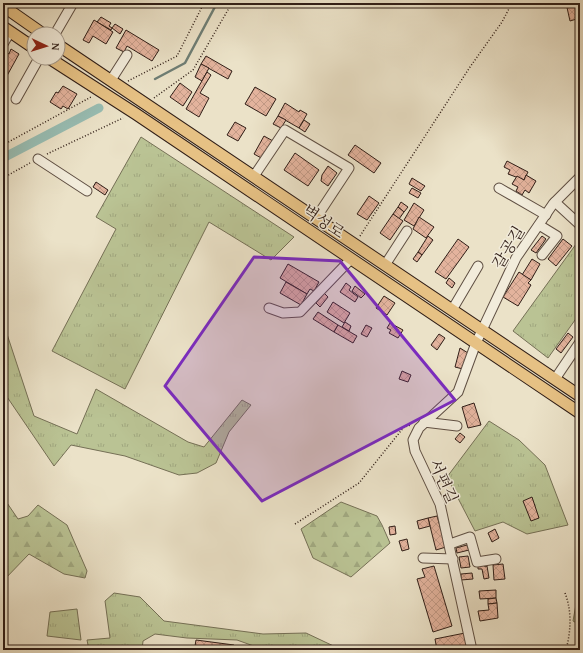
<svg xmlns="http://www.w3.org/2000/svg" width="583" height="653" font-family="'Gentium Book Plus','Noto Serif KR',serif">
<defs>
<pattern id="grass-tufts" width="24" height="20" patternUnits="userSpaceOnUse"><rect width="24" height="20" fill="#bac394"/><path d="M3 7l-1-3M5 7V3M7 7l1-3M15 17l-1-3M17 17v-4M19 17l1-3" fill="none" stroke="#a0a77f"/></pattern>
<pattern id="forest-firs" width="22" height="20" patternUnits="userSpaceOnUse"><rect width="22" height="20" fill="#bac394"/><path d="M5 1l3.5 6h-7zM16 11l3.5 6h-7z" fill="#a0a77f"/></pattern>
<pattern id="building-cross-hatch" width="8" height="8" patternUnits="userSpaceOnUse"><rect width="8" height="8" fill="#e3b39d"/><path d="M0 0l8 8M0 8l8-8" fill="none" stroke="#c39a86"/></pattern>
</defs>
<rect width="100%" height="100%" fill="#ebe2c8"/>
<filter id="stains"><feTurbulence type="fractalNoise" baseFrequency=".005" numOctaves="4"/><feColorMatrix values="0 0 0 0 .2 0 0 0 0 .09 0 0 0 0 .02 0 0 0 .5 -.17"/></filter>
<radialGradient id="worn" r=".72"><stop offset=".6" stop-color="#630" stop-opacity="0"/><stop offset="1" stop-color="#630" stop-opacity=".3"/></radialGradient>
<g fill="url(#grass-tufts)" stroke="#757056">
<polygon points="141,137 294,237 271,260 209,222 125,389 52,351 116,229 96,217"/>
<polygon points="579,240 580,313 548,358 513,331"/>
<polygon points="3,322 34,416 77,434 96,389 188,442 204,447 242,400 251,405 229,432 216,463 197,473 179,475 125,456 71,445 54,466 3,391"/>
<polygon points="489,421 519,440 545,465 568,525 527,534 503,522 475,531 447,477"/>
<polygon points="114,593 140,597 164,621 263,634 306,633 342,650 262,649 237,640 187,638 155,634 143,641 142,650 89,650 87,640 110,638 105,601"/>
<polygon points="77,609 81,640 47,636 50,612"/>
</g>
<g fill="url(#forest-firs)" stroke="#757056">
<polygon points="3,497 18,519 28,516 38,505 67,525 87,571 85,578 64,574 29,554 3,581"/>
<polygon points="341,502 377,516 382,525 390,543 351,577 313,558 301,529"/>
<polygon points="580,582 580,625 573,621"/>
</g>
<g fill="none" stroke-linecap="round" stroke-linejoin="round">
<polyline stroke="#6e7e75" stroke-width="2.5" points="155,79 185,63 217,3"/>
<polyline stroke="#98beb4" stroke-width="9" points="3,158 99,108"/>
</g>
<g fill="url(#building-cross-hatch)" stroke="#301e17">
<polygon points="566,3 577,3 580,18 570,21"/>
<polygon points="101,17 111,23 109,26 112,28 111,30 97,22"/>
<polygon points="94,20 113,32 106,44 93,36 89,43 83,40"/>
<polygon points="115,24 123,29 120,34 112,28"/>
<polygon points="126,30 159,50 152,61 127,46 124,52 116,48"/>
<polygon points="11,49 19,54 3,83 3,57 5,52 9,54"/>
<polygon points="206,56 232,71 228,79 201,64"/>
<polygon points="201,64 209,68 202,81 195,77"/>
<polygon points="207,72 211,75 200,93 209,98 199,117 186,109"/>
<polygon points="180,83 192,92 183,106 170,97"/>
<polygon points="63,86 77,94 68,109 63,106 61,109 50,102 56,92 58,93"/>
<polygon points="255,87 276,99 266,116 245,104"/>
<polygon points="285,103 299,112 300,110 307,114 299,128 278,116"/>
<polygon points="278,116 286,120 281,128 273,124"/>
<polygon points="304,120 310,124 305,132 299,128"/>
<polygon points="235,122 246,128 238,141 227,135"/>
<polygon points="264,136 273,141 263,159 254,154"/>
<polygon points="355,145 381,163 374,173 348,155"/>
<polygon points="295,153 319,170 308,186 284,170"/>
<polygon points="507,161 528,172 524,180 508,174 510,170 504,167"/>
<polygon points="328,166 337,173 328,186 321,181 322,175"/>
<polygon points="526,175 536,181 529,193 525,190 522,195 516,191 518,187 512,184 517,176 524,180"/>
<polygon points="412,178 425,186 421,191 409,184"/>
<polygon points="96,182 108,190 105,195 93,187"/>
<polygon points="412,188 421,193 418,198 409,193"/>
<polygon points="369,196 379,203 367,220 357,214"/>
<polygon points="401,202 408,207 404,212 398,207"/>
<polygon points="414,203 424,210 414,226 404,220"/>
<polygon points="398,207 404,212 399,219 393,214"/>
<polygon points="393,214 403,221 390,240 380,233"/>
<polygon points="419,217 434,227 426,238 413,229"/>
<polygon points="428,236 433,240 422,255 418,252"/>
<polygon points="542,236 546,239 536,253 531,250"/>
<polygon points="458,239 469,247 446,279 435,272"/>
<polygon points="563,239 572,246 556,266 548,259"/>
<polygon points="418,252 422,255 417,262 413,259"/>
<polygon points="532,259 540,264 531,280 522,275"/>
<polygon points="288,264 319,282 314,291 310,289 307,294 280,278"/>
<polygon points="519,272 531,280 528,283 531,285 518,306 503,297"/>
<polygon points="449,278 455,283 452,288 446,283"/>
<polygon points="286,282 307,294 301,305 280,293"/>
<polygon points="346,283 351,287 349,290 358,297 355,302 340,292"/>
<polygon points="355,286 365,294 361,298 352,291"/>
<polygon points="324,293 328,297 320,307 316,303"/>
<polygon points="384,296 395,303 387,315 376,308"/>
<polygon points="333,302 350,313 344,323 327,312"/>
<polygon points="318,312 338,325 334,332 313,319"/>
<polygon points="345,322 351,326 349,331 342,327"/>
<polygon points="390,323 403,330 398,338 389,333 391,330 387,328"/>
<polygon points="338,325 357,336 353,343 334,332"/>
<polygon points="366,325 372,328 367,337 361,334"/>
<polygon points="568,333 573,337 561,353 556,349"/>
<polygon points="439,334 445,338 437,350 431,345"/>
<polygon points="460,348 468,353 463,369 455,367"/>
<polygon points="402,371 411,375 408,382 399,379"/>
<polygon points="474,403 481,425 468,428 462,407"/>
<polygon points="460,433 465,437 460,443 455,439"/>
<polygon points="532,497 539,518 531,521 523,501"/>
<polygon points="437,516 446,547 436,550 428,518"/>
<polygon points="428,518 430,526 419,529 417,521"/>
<polygon points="395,526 396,534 390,535 389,527"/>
<polygon points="495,529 499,538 492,542 488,533"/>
<polygon points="407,539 409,549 402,551 399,541"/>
<polygon points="467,545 469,550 457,553 456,548"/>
<polygon points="468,556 470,567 461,568 459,557"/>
<polygon points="484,564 485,567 487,566 489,578 484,579 482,569 478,569 478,565"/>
<polygon points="503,564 505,579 494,580 493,565"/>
<polygon points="434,566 452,626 433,632 417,579 425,577 422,569"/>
<polygon points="472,573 473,579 461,580 461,574"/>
<polygon points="496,590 496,598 480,599 479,591"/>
<polygon points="496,598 497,603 488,604 488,599"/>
<polygon points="497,603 498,618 480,621 478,611 489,610 488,604"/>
<polygon points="465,633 469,650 437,650 435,639"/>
<polygon points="196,640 234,645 233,650 197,650 198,646 195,646"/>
</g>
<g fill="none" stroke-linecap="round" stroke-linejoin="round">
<g stroke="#5f4f43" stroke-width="11">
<g id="minor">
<polyline points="55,34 73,3"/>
<polyline points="3,44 10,32"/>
<polyline points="111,80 127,55"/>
<polyline points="16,99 39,58"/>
<polyline points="38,159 87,191"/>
<polyline points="254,176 285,130 349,168 316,218"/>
<polyline points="499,188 546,215"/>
<polyline points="555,202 580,225"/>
<polyline points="539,225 557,236 542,255"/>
<polyline points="385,265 407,231"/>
<polyline points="269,308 283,313 300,312 351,259"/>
<polyline points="452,310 478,266"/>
<polyline points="555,379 580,342"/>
<polyline points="424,422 457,426"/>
<polyline points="450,544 470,537 477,562 496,559"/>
<polyline points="423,558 453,559"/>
<polyline points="472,650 440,504 415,451 413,440 419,428 458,392 476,343 516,258 553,204 580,177"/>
</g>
</g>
<g stroke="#301e17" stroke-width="13">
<g id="major">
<polyline points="3,6 43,34"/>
<polyline points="3,27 34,48"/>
<polyline points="58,45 580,396"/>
<polyline points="49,58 136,114 580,413"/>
</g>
</g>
<g stroke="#301e17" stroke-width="1.5" stroke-dasharray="1 2" stroke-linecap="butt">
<polyline points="128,81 177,56 204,3"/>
<polyline points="154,98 193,70 232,3"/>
<polyline points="3,145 91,97"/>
<polyline points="47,154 123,118"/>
<polyline points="3,178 30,163"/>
<polyline points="360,236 470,67 502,22 512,3"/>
<polyline points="295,524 359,483 404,427 411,425"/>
<path d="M 565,593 C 572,611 571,631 566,650"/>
</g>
<use href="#minor" stroke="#f2ecdb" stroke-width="9"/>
<use href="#major" stroke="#e6c184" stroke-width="11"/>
</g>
<path fill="#7b2cbf" fill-opacity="0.2" stroke="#7b2cbf" stroke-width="3" stroke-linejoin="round" d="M 254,257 L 340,261 L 455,400 L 262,501 L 165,386 Z"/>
<g text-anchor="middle" stroke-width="3" stroke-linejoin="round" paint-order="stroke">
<g font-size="16" fill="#301e17" stroke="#f2ecdb">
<text transform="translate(324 221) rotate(34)" y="6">벽성로</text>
<text transform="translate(508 247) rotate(-59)" y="6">갈공길</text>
<text transform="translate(444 481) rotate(66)" y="6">서편길</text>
</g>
</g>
<rect width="583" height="653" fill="none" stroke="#ebe2c8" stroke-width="16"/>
<rect x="4" y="4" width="575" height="645" fill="none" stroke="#301e17" stroke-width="2"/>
<rect x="8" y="8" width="567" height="637" fill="none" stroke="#301e17"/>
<g transform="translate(46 46) rotate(94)"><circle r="19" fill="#f2ecdb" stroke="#a49a8d"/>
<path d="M0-3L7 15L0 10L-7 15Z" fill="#8f2418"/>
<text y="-6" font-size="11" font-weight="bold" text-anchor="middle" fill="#301e17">N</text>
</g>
<rect width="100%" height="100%" filter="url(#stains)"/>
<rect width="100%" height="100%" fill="url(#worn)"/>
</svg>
